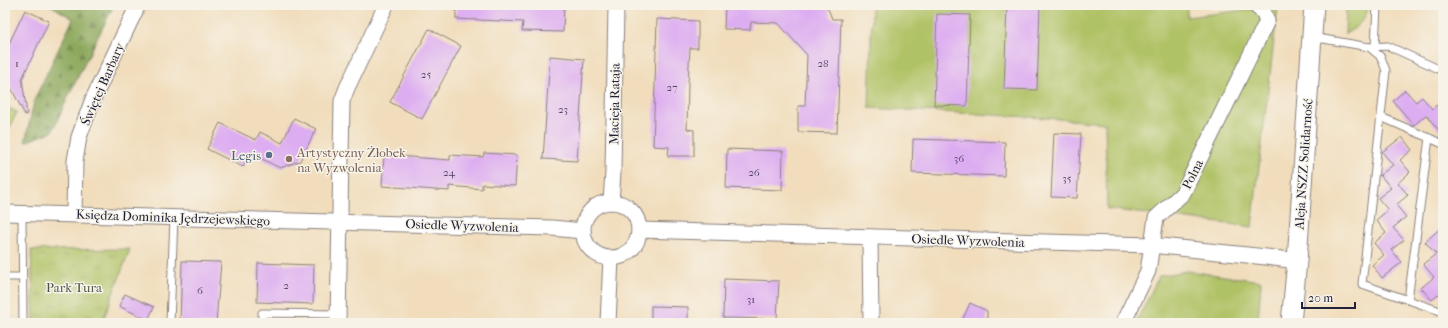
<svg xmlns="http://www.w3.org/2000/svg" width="1448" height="328" font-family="'IM FELL French Canon',serif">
<defs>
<pattern id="forest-firs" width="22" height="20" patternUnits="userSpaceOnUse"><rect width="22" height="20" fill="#8ca85b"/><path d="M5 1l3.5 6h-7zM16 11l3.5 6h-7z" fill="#72884c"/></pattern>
<pattern id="park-tufts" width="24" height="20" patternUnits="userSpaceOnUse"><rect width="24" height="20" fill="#b0c266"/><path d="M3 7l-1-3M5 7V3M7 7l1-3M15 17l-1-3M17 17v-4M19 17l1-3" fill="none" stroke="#97a659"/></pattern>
</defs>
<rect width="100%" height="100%" fill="#f7f3e8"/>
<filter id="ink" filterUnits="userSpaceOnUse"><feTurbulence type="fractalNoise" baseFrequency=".025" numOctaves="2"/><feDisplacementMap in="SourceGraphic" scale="8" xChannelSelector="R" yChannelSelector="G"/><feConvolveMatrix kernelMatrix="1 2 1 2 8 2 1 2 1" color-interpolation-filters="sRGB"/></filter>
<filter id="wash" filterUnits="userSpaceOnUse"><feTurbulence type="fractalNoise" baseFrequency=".012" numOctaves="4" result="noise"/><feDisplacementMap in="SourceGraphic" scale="16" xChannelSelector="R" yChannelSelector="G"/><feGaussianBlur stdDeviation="0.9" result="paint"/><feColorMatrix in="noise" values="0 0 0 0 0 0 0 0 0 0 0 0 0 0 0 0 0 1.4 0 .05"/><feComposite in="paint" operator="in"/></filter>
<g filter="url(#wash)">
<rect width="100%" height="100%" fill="#f1ddbc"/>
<g fill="#b0c266" stroke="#697250">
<polygon points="872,5 1187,5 1187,17 1278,6 1252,227 1107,209 1105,123 1047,118 869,108"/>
<path d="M 1346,5 L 1368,5 C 1368,19 1356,28 1345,34 Z"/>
<polygon points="1187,271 1261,281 1258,323 1136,323 1159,276"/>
</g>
<polygon fill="url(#forest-firs)" stroke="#57654b" points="50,5 114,5 69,95 52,132 25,142 35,98 73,19"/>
<g fill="url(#park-tufts)" stroke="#697250">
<polygon points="5,106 17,112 5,138"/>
<polygon points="130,249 102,323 34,323 31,250"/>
</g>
<g id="blocks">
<g fill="#ddadf1">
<polygon points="456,5 564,5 563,32 522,31 523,22 456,19"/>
<polygon points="725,5 825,5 829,11 832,19 841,19 837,133 798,132 798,106 805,106 807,55 778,23 751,22 750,30 724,29"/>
<polygon points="1007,5 1040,5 1037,90 1004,89"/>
<polygon points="25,10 49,21 22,79 27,114 25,115 9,84 5,82 5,52"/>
<polygon points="937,14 970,15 967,106 934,105"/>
<polygon points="657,19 698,21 698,48 690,48 688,83 687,129 694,130 694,156 668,156 669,147 653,146"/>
<polygon points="429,29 461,46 422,119 390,102"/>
<polygon points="550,56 584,59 577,161 543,159"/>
<polygon points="1405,90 1416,102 1422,97 1432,109 1443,100 1443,135 1426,115 1414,125 1393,101"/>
<polygon points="294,118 316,129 300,161 280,168 250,153 243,167 207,149 220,123 256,140 260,132 282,143"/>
<polygon points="1054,133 1081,134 1077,198 1051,197"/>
<polygon points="1402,137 1412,150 1400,160 1410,172 1398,183 1408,195 1396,205 1406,217 1393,228 1404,240 1391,250 1402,262 1382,278 1372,265 1384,255 1374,243 1386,233 1376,220 1388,210 1378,198 1391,188 1380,175 1393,165 1382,152"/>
<polygon points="913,139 1005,142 1004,176 912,173"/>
<polygon points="727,149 783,151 782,190 726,188"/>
<polygon points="484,153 517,155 515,186 482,184 482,189 449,186 449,191 382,186 384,155 450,160 450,155 483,157"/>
<polygon points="1443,226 1443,291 1432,300 1421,288 1434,277 1423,264 1436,254 1425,242"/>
<polygon points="182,261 221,262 216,323 180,323"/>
<polygon points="258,263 314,265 313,304 257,302"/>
<polygon points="724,279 779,281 777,319 723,318"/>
<polygon points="125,294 154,307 148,320 119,306"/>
<polygon points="970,303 987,311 987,323 961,323"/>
<polygon points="651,306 688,307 688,323 651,323"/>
</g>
</g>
</g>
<g filter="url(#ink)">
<use href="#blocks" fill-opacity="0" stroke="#8a807c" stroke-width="1"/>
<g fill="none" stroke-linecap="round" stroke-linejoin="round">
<g stroke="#8a807c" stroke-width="9">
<g id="service">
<polyline points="1312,37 1369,47 1381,57 1386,71 1362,284 1443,312"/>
<polyline points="1369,47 1388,46 1443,71"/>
<polyline points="1375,47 1377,5"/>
<polyline points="1381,117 1443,144"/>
<polyline points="22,213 23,323"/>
<polyline points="5,277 22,277"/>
<polyline points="1408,300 1429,138"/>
<polyline points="170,323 174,217"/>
<polyline points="262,323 262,313 338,314"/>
</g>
</g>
<g stroke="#8a807c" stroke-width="17">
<g id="minor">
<polyline points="611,202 613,172 616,5"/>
<circle cx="611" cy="230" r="28"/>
<polyline points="5,213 552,228 583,231"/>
<polyline points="74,214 75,161 79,137 93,99 138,5"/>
<polyline points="639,230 1151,245 1266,257 1297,261"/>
<polyline points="870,237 871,323"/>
<polyline points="338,323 342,101 347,88 386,5"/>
<polyline points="608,323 611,258"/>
<polyline points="1123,323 1148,271 1156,218 1183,193 1267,21 1264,13 1255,5"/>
</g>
</g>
<g stroke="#8a807c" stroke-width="21">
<polyline id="tertiary" points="1291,323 1297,261 1314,5"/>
</g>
<use href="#service" stroke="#fff" stroke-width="7"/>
<use href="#minor" stroke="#fff" stroke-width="15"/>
<use href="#tertiary" stroke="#fff" stroke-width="19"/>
</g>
</g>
<circle fill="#5c6f8a" stroke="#f7f3e8" stroke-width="1.5" cx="269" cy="155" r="4"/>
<circle fill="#8d6e63" stroke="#f7f3e8" stroke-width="1.5" cx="289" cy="159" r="4"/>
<g text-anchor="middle" stroke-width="3" stroke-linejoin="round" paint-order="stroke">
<g font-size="11" fill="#514568">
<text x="17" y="67">1</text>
<text x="823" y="67">28</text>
<text x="426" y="78">25</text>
<text x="672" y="91">27</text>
<text x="563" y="113">23</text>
<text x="959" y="162">36</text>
<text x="449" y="176">24</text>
<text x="754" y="176">26</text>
<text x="1067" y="182">35</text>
<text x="286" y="289">2</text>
<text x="200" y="294">6</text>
<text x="751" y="303">31</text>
</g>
<g font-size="13" fill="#22223b" stroke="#f7f3e8">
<text transform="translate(102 84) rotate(-66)" y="5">Świętej Barbary</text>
<text transform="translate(614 104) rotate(-89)" y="5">Macieja Rataja</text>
<text transform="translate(1303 164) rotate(-86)" y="5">Aleja NSZZ Solidarność</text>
<text transform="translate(1192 174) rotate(-63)" y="5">Polna</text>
<text transform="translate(173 217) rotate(2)" y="5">Księdza Dominika Jędrzejewskiego</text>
<text transform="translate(462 225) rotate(2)" y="5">Osiedle Wyzwolenia</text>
<text transform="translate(968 240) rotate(2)" y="5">Osiedle Wyzwolenia</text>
</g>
<g font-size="13" fill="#785e54" stroke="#f7f3e8" text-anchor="start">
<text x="297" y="157">Artystyczny Żłobek<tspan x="297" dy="15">na Wyzwolenia</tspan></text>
</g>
<g font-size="13" fill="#4e5e75" stroke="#f7f3e8" text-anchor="end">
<text x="261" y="160">Legis</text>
</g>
<g font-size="13" fill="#4d5248" stroke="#f7f3e8">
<text x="74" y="292">Park Tura</text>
</g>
</g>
<rect width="1448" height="328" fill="none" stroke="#f7f3e8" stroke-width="20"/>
<path d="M1302 302v6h53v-6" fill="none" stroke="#22223b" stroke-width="2"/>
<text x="1308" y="302" font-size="12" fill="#22223b" stroke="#f7f3e8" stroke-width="3" paint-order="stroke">20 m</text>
</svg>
